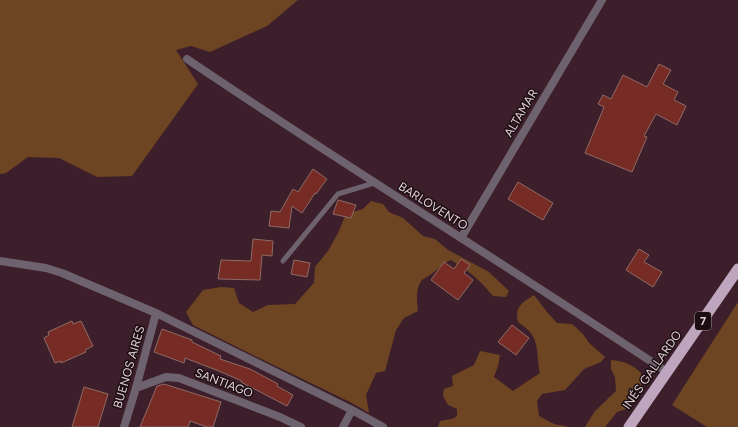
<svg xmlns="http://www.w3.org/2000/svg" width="738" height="427" font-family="Figtree,sans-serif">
<rect width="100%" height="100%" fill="#3c1f2a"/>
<g fill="#6e4523">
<polygon points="0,0 298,0 267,26 210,52 191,46 176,50 198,84 132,176 97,177 59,158 28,157 6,173 0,174"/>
<path d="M 371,201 L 383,204 L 389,212 L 403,218 L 423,236 L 435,239 L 448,250 L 489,272 L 509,291 L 506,297 L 493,296 C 478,278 470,272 451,260 C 440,265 439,269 430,275 C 428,277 424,278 422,280 C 415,289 417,301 418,311 L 404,318 L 396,330 L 385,371 L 376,373 L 366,395 L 369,413 L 352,403 L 255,356 L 193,325 L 186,312 L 203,290 L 221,287 L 234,288 L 239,303 L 253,312 L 268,305 L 295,304 L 314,283 L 315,267 L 328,251 L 338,233 L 346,214 L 363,209 Z"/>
<path d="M 534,295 L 547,312 L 557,323 L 572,324 L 583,334 L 589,343 L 605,357 L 601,362 L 584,369 L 565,390 L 542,394 L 537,401 L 539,416 L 554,424 L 570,427 L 438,427 L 440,421 L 452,419 L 457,416 L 457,409 L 448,405 L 443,396 L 444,389 L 453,386 L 452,376 L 474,365 L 480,351 L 500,355 L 498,366 L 494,377 L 513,391 L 540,373 C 535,349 542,338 518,322 C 514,307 523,302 534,295 Z"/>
<polygon points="738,302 738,427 707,427 672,405"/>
<path d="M 611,360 C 623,361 632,364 641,373 L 641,386 L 636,396 L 626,409 L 617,412 L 605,427 L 585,427 L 595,411 L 616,391 L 615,377 L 611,369 Z"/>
</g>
<g fill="#772b25" stroke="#8f6b66">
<polygon points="659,64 671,70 663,84 678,92 674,100 686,106 677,125 656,114 644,136 647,137 632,172 585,153 604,107 598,104 603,95 611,99 623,75 647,87"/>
<polygon points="313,169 327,179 316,194 315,193 302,213 292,206 289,228 269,226 271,211 280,212 293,189 298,192"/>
<polygon points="518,182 553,203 543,220 508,199"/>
<polygon points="338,200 356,205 351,218 333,214"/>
<polygon points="253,239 273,241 272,256 262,255 260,280 218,279 221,260 251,261"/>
<polygon points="639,249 649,255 644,262 662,272 653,287 626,270"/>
<polygon points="461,259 470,265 464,273 473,280 458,300 431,280 444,262 454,269"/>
<polygon points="294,260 310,263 307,277 291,274"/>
<polygon points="72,321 73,324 81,321 93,346 85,350 86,352 61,363 61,361 55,363 44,338 49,335 48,332"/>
<polygon points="512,325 529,338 516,355 498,342"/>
<polygon points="162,329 192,340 192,342 221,356 220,359 250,369 278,384 277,386 293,395 287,406 241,382 242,381 219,371 185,358 184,363 154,352"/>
<polygon points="164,384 221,402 213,427 207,427 190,421 188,427 140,427 157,386"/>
<polygon points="84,387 108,394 98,427 72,427"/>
</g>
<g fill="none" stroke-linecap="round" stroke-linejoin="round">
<polyline stroke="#6d626d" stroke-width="5" points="283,261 338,194 374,183"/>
<g stroke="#6d626d" stroke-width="8">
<path d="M 187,59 C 345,166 508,266 667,372"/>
<polyline points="461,238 602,0"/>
<polyline points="0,261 46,268 62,273 156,313 352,410 383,427"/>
<polyline points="136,388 166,377 179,378 280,417 301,427"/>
<polyline points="124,427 136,388 156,313"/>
<polyline points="343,427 352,410"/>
</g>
<polyline stroke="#bda6be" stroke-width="11" points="629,427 738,269"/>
</g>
<g text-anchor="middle" stroke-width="3" stroke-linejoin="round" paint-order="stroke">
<rect fill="#1b0e13" stroke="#a7959c" stroke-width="1" x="695" y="312" width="16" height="18" rx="3"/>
<g font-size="11" font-weight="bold" fill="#e3cfd6">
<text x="703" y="325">7</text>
</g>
<g font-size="12" fill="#e3cfd6" stroke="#1b0e13">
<text transform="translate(521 113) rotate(-59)" y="4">ALTAMAR</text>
<text transform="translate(433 206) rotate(32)" y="4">BARLOVENTO</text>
<text transform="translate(129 367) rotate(-74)" y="4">BUENOS AIRES</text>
<text transform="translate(652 370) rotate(-55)" y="4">INÉS GALLARDO</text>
<text transform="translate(224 383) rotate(21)" y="4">SANTIAGO</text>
</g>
</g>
</svg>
